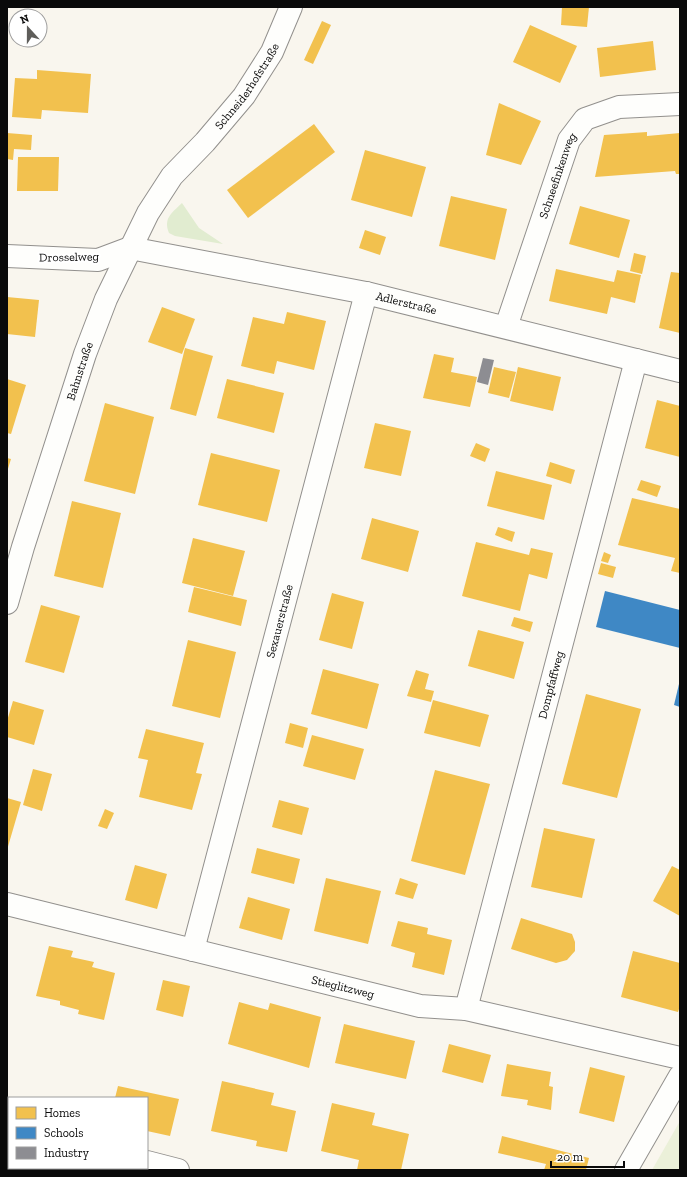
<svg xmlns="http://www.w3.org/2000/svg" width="687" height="1177" font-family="'Zilla Slab',serif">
<rect width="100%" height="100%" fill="#f9f6ee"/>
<path fill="#e1ecd0" d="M 182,203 L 199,228 L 223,244 L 175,236 L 169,233 C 163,218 172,213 182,203 Z"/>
<polygon fill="#ebf0d9" points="680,1121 680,1170 652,1170"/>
<g fill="#f2c14e">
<polygon points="562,7 589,7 587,27 561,25"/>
<polygon points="322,21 331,25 313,64 304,60"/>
<polygon points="530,25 577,46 560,83 513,62"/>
<polygon points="653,41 656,70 600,77 597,48"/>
<polygon points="37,70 91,74 88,113 42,110 41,119 12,117 15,78 37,79"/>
<polygon points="499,103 541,121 521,165 486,155"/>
<polygon points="314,124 335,152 248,218 227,190"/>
<polygon points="647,132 647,136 680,133 680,174 676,174 675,171 595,177 604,135"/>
<polygon points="7,133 32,135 31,150 14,149 13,160 7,159"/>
<polygon points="365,150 426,167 412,217 351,200"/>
<polygon points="18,157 59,157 58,191 17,191"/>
<polygon points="451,196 507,209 495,260 439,246"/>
<polygon points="580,206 630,220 619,258 569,244"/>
<polygon points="365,230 386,237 380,255 359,248"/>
<polygon points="634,253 646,256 642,274 630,271"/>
<polygon points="556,269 614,282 617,270 641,275 635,303 611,297 607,314 549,301"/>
<polygon points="671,272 680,273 680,333 659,328"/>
<polygon points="7,297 39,300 35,337 7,334"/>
<polygon points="162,307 195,319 182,354 148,342"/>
<polygon points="287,312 326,321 314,370 277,361 274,374 241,366 253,317 284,324"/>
<polygon points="185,348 213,356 196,416 170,409"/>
<polygon points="434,354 454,358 451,372 477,377 470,407 423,398"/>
<polygon points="494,367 516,372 509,398 488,393"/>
<polygon points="518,367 561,377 553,411 510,401"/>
<polygon points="7,379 26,385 11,434 7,433"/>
<polygon points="227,379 284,393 274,433 217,418"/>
<polygon points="657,400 680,406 680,457 645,448"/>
<polygon points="105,403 154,417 135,494 84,481"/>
<polygon points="375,423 411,431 401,476 364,468"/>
<polygon points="476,443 490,449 485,462 470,456"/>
<polygon points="211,453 280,470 267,522 198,505"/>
<polygon points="7,458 11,459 7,472"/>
<polygon points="550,462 575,470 571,484 546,476"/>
<polygon points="496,471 552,485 544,520 487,506"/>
<polygon points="641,480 661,486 657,497 637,490"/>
<polygon points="632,498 680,509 680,573 671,571 675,558 618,545"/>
<polygon points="72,501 121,513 103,588 54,576"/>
<polygon points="372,518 419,531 408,572 361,559"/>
<polygon points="498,527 515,532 512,542 495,535"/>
<polygon points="193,538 245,551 233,596 182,583"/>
<polygon points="476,542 529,555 531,548 553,553 547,579 529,574 520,611 462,596"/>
<polygon points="604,552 611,555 608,563 601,561"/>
<polygon points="601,563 616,567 613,578 598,574"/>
<polygon points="194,587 247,600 241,626 188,612"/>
<polygon points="332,593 364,602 352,649 319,640"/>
<polygon points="41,605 80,616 64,673 25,662"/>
<polygon points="514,617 533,622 530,632 511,626"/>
<polygon points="478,630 524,642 514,679 468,666"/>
<polygon points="188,640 236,652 220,718 172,706"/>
<polygon points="323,669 379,684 367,729 311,714"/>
<polygon points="416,670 429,674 425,689 434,691 431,702 407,696"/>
<polygon points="586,694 641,709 617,798 562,784"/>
<polygon points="433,700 489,715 480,747 424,733"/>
<polygon points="13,701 44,710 34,745 7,737 7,721"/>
<polygon points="290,723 308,728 303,748 285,743"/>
<polygon points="146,729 204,743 196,773 202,774 192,810 139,797 148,760 138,758"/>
<polygon points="312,735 364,749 355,780 303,766"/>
<polygon points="33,769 52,774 42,811 23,805"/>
<polygon points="435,770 490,784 465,875 411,861"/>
<polygon points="7,798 21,802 7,850"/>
<polygon points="279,800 309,808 302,835 272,827"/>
<polygon points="105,809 114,813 107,829 98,826"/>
<polygon points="544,828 595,839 582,898 531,887"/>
<polygon points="257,848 300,859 294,884 251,873"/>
<polygon points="135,865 167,874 157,909 125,900"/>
<polygon points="672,866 680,870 680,916 653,901"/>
<polygon points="326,878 381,891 368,944 314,931"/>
<polygon points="400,878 418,884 413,899 395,894"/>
<polygon points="248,897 290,909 282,940 239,928"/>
<polygon points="521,918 572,934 575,942 575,951 567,960 556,963 511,949"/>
<polygon points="398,921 428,928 427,934 452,940 444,975 412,967 415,953 391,946"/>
<polygon points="49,946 73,951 71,957 94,962 92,967 115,973 104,1020 78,1014 79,1010 60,1005 60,1001 36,996"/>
<polygon points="633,951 680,963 680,1006 678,1012 621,997"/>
<polygon points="163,980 190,986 183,1017 156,1010"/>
<polygon points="239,1002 268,1010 270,1003 321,1017 309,1068 228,1044"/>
<polygon points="344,1024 415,1041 406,1079 335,1063"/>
<polygon points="449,1044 491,1055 483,1083 442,1072"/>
<polygon points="507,1064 551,1072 549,1086 553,1087 551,1110 527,1105 528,1100 501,1096"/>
<polygon points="590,1067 625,1076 614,1122 579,1113"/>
<polygon points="222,1081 274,1093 271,1105 296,1111 287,1152 256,1146 257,1141 211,1131"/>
<polygon points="118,1086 179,1099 170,1136 147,1131 147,1098 115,1098"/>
<polygon points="332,1103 375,1113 372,1125 409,1134 401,1170 357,1170 359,1160 321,1151"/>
<polygon points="502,1136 589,1158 586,1170 544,1170 546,1164 498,1153"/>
<polygon points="7,1158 9,1158 9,1168 48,1168 53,1170 7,1170"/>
</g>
<g fill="#3f88c5">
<polygon points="605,591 680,610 680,648 596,627"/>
<polygon points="679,684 680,684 680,707 674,705"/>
</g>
<polygon fill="#8d8d92" points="483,358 494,360 488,385 477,382"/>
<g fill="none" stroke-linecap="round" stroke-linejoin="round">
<g stroke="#92908d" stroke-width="24">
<g id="minor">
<path id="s1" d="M 7,256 L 98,260 L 130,248 L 366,293 L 680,371"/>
<path id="s2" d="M 506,327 L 569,140 L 585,119 L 619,107 L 680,104"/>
<path id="s3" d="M 7,603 L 23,547 L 85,354 L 106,299 L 148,213 L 172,176 L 205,142 L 244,96 L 272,52 L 291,7"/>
<path id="s4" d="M 7,904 L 420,1006 L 466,1009 L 680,1058"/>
<path id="s5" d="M 193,950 L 366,293"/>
<path id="s6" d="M 466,1009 L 636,360"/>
<polyline points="7,1128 9,1129"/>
<polyline points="147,1162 178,1170"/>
<polyline points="626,1170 680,1076"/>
</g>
</g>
<use href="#minor" stroke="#fefefc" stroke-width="22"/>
</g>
<g text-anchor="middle" stroke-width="4" stroke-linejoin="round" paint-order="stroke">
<g font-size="12" fill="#0a0a0a" stroke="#fff">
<text dy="4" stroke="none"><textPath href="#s3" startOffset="577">Schneiderhofstraße</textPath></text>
<text dy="4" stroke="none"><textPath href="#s2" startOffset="160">Schneefinkenweg</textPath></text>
<text transform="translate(69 257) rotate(-1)" y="4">Drosselweg</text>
<text dy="4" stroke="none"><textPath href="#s1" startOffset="407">Adlerstraße</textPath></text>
<text dy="4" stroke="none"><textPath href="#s3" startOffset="243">Bahnstraße</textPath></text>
<text dy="4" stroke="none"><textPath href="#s5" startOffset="340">Sexauerstraße</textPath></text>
<text dy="4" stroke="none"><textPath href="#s6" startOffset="335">Dompfaffweg</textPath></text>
<text dy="4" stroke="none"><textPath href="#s4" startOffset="346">Stieglitzweg</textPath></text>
</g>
</g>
<rect width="687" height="1177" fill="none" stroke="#0a0a0a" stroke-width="16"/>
<rect x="8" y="1097" width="140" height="72" fill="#ffffff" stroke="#9d9d9d"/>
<rect x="16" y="1107" width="20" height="12" fill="#f2c14e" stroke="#9d9d9d"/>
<text x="44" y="1117" font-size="12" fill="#0a0a0a">Homes</text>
<rect x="16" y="1127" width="20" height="12" fill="#3f88c5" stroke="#9d9d9d"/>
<text x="44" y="1137" font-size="12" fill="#0a0a0a">Schools</text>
<rect x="16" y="1147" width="20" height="12" fill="#8d8d92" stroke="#9d9d9d"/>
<text x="44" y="1157" font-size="12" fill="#0a0a0a">Industry</text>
<g transform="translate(28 28) rotate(339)"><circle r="19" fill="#ffffff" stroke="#9d9d9d"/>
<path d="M0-3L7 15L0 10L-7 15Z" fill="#5e5d5a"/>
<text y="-6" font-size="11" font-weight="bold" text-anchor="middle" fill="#0a0a0a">N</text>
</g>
<path d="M551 1161v6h73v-6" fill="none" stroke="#0a0a0a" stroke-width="2"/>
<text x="557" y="1161" font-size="12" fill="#0a0a0a" stroke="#ffffff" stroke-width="3" paint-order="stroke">20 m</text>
</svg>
